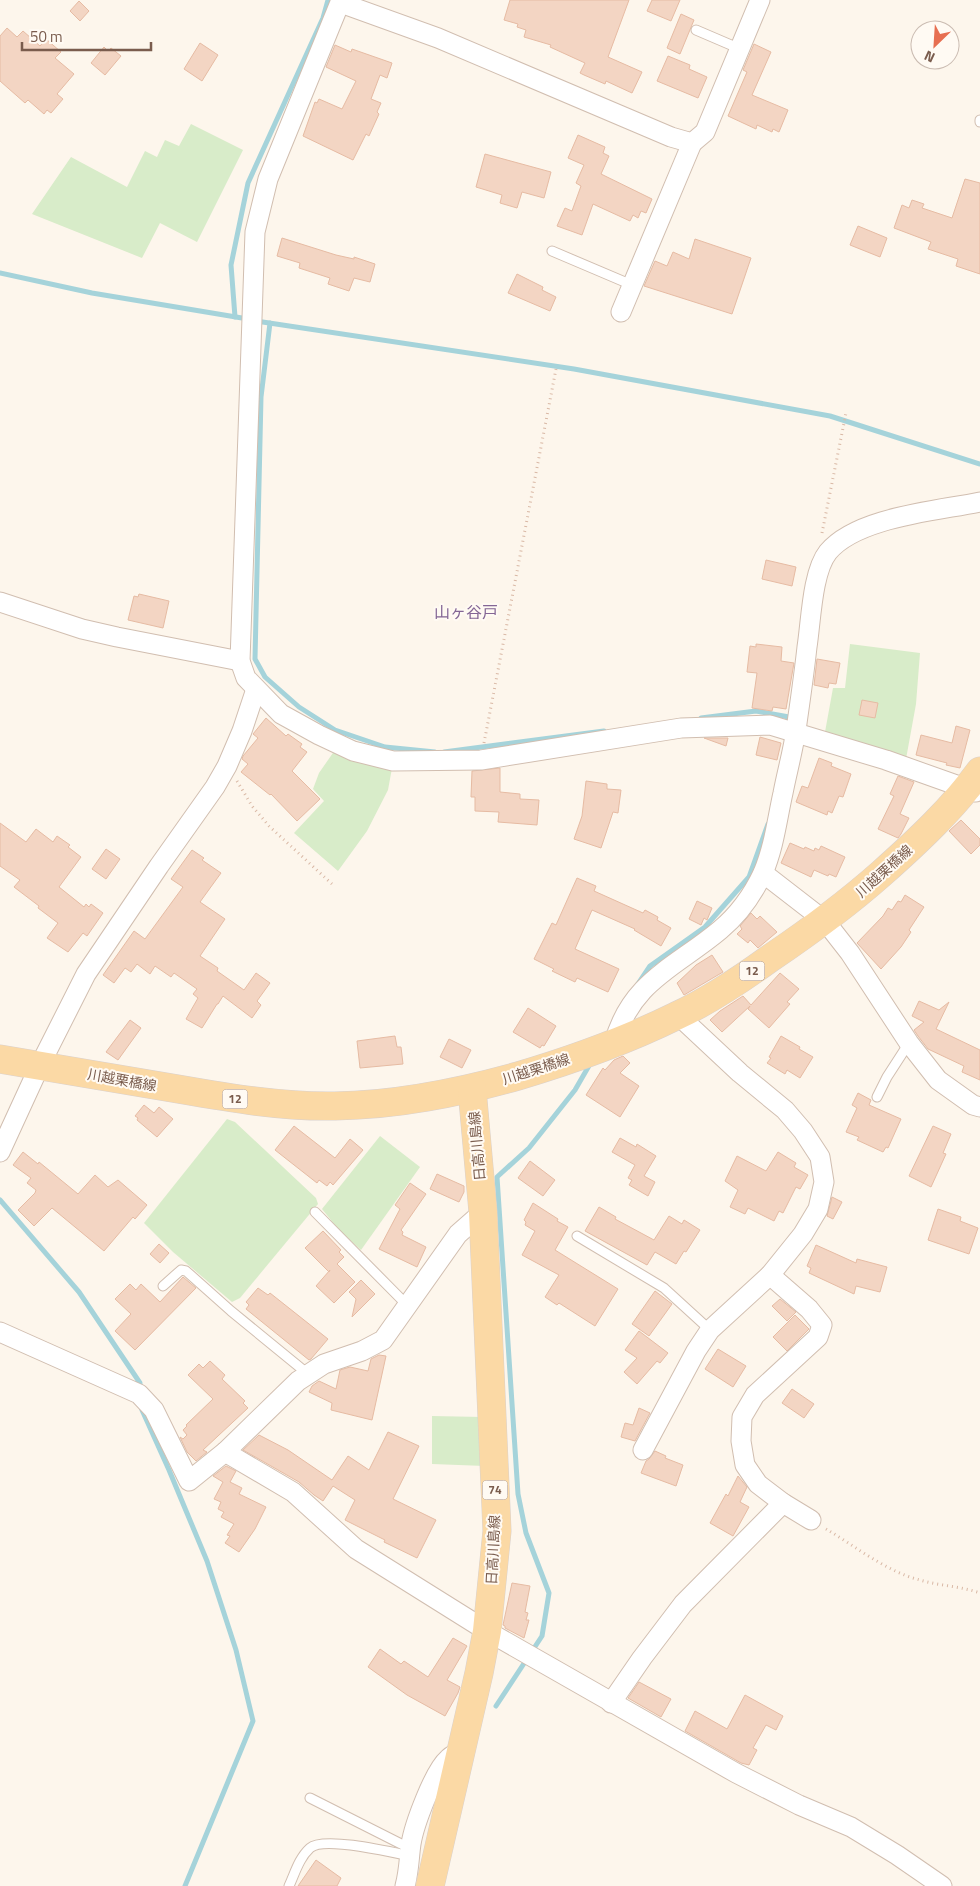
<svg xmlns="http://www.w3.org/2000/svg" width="980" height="1886" font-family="'Titillium Web','Noto Sans JP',sans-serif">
<rect width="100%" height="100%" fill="#fdf6ec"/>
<g fill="#d8ecc9">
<polygon points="191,124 243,150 197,242 160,223 142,258 32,214 71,157 127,187 145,151 157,157 165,140 179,146"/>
<polygon points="850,644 920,653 916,704 906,759 825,732 833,688 845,688"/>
<polygon points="335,750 392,768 388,790 367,831 338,871 294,833 324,801 313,789 319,773"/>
<polygon points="227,1119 235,1122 316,1198 318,1204 240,1298 232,1302 173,1252 144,1223"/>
<polygon points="380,1136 420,1167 361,1250 339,1230 322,1209"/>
<polygon points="432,1416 483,1417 485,1466 432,1464"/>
</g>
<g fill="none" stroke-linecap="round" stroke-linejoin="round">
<g stroke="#a5d3da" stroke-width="5">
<polyline points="0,273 92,293 248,319"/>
<polyline points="235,317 231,265 248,183 323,18 328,0"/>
<polyline points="256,321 574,369 830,416 980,464"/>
<polyline points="270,323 261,397 255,659 265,677 299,707 335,730 385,747 435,752"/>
<polyline points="701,718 756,711 789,717 788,723"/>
<polyline points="444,752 604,731"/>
<polyline points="638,984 650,966 705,927 749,877 768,824"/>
<polyline points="0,1200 79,1292 140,1383 140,1389"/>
<polyline points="141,1405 142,1410 169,1470 207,1561 236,1650 253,1721 185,1886"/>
<polyline points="496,1706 542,1636 549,1593 526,1533 518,1494 497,1177 529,1148 575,1090 590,1064"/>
</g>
</g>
<g fill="#f3d5c3" stroke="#e6bba3">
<polygon points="510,0 629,0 608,57 642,72 632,93 606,81 605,84 584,75 580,73 585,63 550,47 551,45 524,37 526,30 517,27 518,24 504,20"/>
<polygon points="652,0 680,0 671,21 647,11"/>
<polygon points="79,1 89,11 80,21 70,11"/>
<polygon points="681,14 694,20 680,54 667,48"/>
<polygon points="7,28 17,37 23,31 40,46 46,39 61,52 55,58 74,74 57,94 63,99 51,113 47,110 44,114 28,100 25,103 0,81 0,36"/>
<polygon points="200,43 218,55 202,81 184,69"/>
<polygon points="754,44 771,52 752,95 788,110 779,132 773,129 772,132 757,125 756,129 728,116 747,72 743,70"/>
<polygon points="335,45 351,52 352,49 392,63 387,78 380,75 371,99 381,103 377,112 379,114 369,136 366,134 353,160 303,136 315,102 317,103 319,99 342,109 356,81 326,67"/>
<polygon points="104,47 108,51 111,48 121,56 105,75 91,63"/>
<polygon points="668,56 690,65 689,69 707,77 698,98 657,81"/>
<polygon points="578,135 605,147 603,153 609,156 601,174 652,199 646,213 641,211 638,218 633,215 630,221 593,204 582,235 557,226 565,208 572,211 581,186 576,183 584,165 568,158"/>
<polygon points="485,154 551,172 544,198 522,192 517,208 500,203 502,195 476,187"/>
<polygon points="965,179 980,183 980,274 956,266 958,259 928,249 931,242 894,228 902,205 909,208 912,200 924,204 922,208 952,218"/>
<polygon points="858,226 887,238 880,257 850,245"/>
<polygon points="282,238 336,255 354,259 354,257 375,264 370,282 354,278 349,291 328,284 330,278 299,268 300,263 277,256"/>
<polygon points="695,239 751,258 732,314 644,286 655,261 667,266 673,252 689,259"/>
<polygon points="517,274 543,287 542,290 556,297 550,311 508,293"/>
<polygon points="766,560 796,567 792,586 762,579"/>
<polygon points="139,594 169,601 163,628 128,620 134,596 138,597"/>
<polygon points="756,644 782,647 781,661 794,663 786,709 773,707 772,711 752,708 757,673 747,672 750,646 756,647"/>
<polygon points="817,659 840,663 836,684 829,683 828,688 814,685"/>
<polygon points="862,700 878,703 875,718 859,715"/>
<polygon points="266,718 286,736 288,734 302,744 300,747 307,752 292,771 320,799 297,821 271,794 270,795 241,772 248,764 242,759 243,756 258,738 253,734"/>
<polygon points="956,726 970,730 960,768 946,765 947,763 916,755 921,735 952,743"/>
<polygon points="760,737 781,743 777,760 756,755"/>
<polygon points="704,738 728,738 726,746"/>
<polygon points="819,758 832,763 831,766 851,774 843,797 839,796 832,813 828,811 827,815 796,802 802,786 808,788"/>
<polygon points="500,768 500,792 520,794 520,799 539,800 537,825 498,822 499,812 475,811 475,797 471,797 472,771"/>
<polygon points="898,776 914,782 900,814 909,818 901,834 898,838 878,829 894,796 890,794"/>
<polygon points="586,781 607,784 607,789 621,790 618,813 613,812 601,848 574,839 582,816"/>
<polygon points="961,820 980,839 980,845 971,854 949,831"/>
<polygon points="0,823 26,842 36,829 53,842 57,836 70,845 68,847 81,857 59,887 84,907 86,904 89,907 91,904 103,913 87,936 83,933 68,952 47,938 58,923 38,908 39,906 14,887 20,880 0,866"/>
<polygon points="790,843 804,849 805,847 814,851 815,848 819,850 821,846 845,857 836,877 829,874 828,876 814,870 811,877 781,863"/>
<polygon points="106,849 120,859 106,879 92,869"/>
<polygon points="192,850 204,858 202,860 221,873 200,902 225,919 200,956 218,968 217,971 244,990 256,973 270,983 257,1001 261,1005 252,1018 223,996 218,1004 217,1004 202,1028 186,1019 198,998 193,994 197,989 174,973 171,977 155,966 150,974 137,964 131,972 125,968 114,983 103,975 134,931 145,939 183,887 171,879"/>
<polygon points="577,878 596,886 594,891 643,913 645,910 658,917 657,920 671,928 661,946 634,930 635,929 592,910 575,949 619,969 608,992 577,978 575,982 552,971 554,969 534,959 552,923 556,925"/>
<polygon points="905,895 924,907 909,930 911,932 901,947 881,969 857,943 883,916 888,908 892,910 898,901 901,902"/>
<polygon points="697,901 712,908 707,920 704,918 701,925 689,919"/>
<polygon points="751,913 757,919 760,916 777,932 758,948 750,940 748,943 737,934 742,929 740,926"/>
<polygon points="712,955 723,972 684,995 677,983 696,965"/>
<polygon points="780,973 799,989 787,1002 790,1004 769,1028 748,1009 750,1006 722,1032 710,1020 720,1011 743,996 751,1005"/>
<polygon points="919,1001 939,1010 949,1002 936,1029 980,1050 980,1080 962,1072 964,1066 928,1049 918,1036 914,1030 924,1022 912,1016"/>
<polygon points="528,1008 556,1026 544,1046 542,1045 540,1048 513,1032"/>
<polygon points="130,1020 141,1028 118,1060 106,1052"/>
<polygon points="395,1036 397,1047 401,1047 403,1064 360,1068 357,1041"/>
<polygon points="781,1036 800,1047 799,1049 813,1057 800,1078 787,1070 785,1074 767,1063 771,1058 769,1057"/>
<polygon points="449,1039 471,1050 462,1068 440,1057"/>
<polygon points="623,1056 630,1063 620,1073 639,1086 620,1117 586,1095 603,1068 605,1070 614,1060"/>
<polygon points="858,1093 871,1100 869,1105 901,1119 888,1148 886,1147 883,1152 857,1140 859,1137 846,1132 857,1108 852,1105"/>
<polygon points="144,1105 154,1113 159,1107 173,1119 157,1137 137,1120 138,1118 135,1116"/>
<polygon points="294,1126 335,1158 350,1139 363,1150 333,1185 330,1182 327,1186 319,1180 317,1183 275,1150"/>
<polygon points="933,1126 951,1134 943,1153 946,1154 931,1187 909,1176"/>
<polygon points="620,1138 636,1147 637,1144 656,1156 644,1176 655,1182 648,1196 629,1185 632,1180 628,1178 635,1165 612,1152"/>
<polygon points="23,1152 38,1164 39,1162 78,1194 95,1175 108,1187 118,1180 147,1205 135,1219 133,1217 104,1251 52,1208 34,1226 18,1210 35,1193 36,1190 27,1183 31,1178 13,1165"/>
<polygon points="778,1152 796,1163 794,1167 808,1175 800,1189 796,1187 783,1213 779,1211 774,1221 748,1208 745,1214 730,1207 738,1190 725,1181 737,1156 766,1171"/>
<polygon points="530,1161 555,1180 543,1196 518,1178"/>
<polygon points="437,1174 464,1186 464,1192 459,1202 430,1189"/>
<polygon points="410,1183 426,1194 401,1230 403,1232 402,1235 426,1247 417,1267 379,1249 400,1209 395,1205"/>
<polygon points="832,1197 842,1202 833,1219 827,1216"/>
<polygon points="533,1203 558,1219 557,1221 568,1227 555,1250 618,1289 595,1326 559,1303 557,1305 545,1297 559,1275 522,1255 535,1231 525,1225 526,1222 524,1220"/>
<polygon points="599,1207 616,1217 615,1219 654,1240 669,1216 682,1224 684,1220 700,1230 686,1252 684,1251 676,1264 655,1252 647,1265 585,1231"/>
<polygon points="938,1209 961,1217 960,1221 978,1228 969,1254 928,1240"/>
<polygon points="323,1231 341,1250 339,1252 344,1257 337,1264 355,1282 334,1303 316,1286 330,1270 329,1272 305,1248"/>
<polygon points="159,1244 169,1253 160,1263 150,1254"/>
<polygon points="816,1245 856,1263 857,1259 887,1267 880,1292 856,1286 854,1294 809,1273 811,1268 807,1266"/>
<polygon points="183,1277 196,1288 135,1350 115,1331 131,1314 115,1299 130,1284 136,1290 141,1284 160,1302"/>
<polygon points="361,1280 375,1294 352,1317 356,1299 349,1292"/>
<polygon points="258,1288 268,1295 270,1293 328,1339 311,1359 309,1360 246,1309 249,1305 246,1302"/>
<polygon points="655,1291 672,1304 649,1336 632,1324"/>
<polygon points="780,1299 796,1312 787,1321 772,1306"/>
<polygon points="795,1315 809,1329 787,1351 773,1337"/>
<polygon points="639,1331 668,1353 660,1363 657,1361 637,1384 624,1372 637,1358 625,1350"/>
<polygon points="718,1349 746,1366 733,1387 705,1369"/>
<polygon points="379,1355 386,1356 372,1420 331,1410 332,1403 309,1392 312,1386 319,1381 336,1389 340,1370 350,1367 368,1371 371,1359"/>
<polygon points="210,1361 225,1375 222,1379 245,1401 243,1403 248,1408 203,1450 207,1452 196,1461 187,1452 180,1437 183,1439 187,1435 183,1430 187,1426 186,1425 213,1399 188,1375 199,1364 203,1368"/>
<polygon points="792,1389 814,1404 804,1418 782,1403"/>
<polygon points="639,1408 650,1413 635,1441 621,1437 625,1423 633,1425"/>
<polygon points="388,1432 419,1446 393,1499 436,1520 417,1558 384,1542 385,1540 345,1520 355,1500 333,1486 323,1501 314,1495 299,1482 243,1450 259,1435 288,1450 332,1480 348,1456 369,1470"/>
<polygon points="655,1451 666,1456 665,1458 683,1465 676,1486 641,1473 646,1461 649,1459"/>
<polygon points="226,1466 236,1471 230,1482 242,1488 239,1494 266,1507 255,1529 239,1552 225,1543 230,1536 227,1535 234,1524 221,1517 224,1512 218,1509 221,1502 214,1499 223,1482 213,1476"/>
<polygon points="738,1476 747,1487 740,1502 749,1507 733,1536 710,1523 726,1494 728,1496"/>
<polygon points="512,1583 530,1586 525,1612 528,1613 526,1620 529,1620 524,1638 505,1628 505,1626 503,1625"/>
<polygon points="453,1638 467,1646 447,1680 460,1687 458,1693 445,1716 407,1695 368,1667 380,1649 401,1664 404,1661 428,1677"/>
<polygon points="639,1682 671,1699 661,1717 628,1698"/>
<polygon points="745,1695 783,1716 776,1730 766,1725 753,1748 757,1750 749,1765 741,1763 685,1731 695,1711 727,1729"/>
<polygon points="316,1860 341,1878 337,1886 298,1886"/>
</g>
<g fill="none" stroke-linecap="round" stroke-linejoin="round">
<g stroke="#d1beb0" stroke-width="11">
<g id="service">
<polyline points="696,30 738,48"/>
<polyline points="980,122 980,120"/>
<polyline points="552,251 632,285"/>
<polyline points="877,1097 887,1077 909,1043"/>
<polyline points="315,1212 408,1306"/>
<polyline points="577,1236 664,1288 710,1330"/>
<polyline points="163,1286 181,1270 186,1271 231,1311 308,1374"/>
<polyline points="310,1798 411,1849"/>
<path d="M 289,1886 C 295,1873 299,1858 310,1848 C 323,1836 391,1852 410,1856"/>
</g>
</g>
<g stroke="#d1beb0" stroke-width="21">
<g id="minor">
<polyline points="341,0 268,179 255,232 240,661 246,678 281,714 319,735 353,751 393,761 481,760 681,728 770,725 886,760 976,792"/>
<polyline points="341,3 438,38 671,137 692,143 705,132 760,0"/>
<polyline points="621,312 692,143"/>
<polyline points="0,602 82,629 117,637 240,661"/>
<polyline points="763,873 825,921 850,953 909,1043 938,1080 973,1105 980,1107"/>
<path d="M 614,1043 C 631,981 676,967 720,930 C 738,915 753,894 763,873 C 774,847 777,820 783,793 C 787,772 793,751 796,730 C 800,702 804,675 807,647 C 811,622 812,572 828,552 C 857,517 937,511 980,502"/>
<polyline points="0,1152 40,1065 86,974 159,866 215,787 227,766 242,731 256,689"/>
<polyline points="770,1275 809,1309 822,1325 818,1337 755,1395 742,1417 741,1441 745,1465 758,1484 783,1503 811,1520"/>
<polyline points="0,1332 139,1394 154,1410 189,1481 225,1452 298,1381 324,1364 362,1351 383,1340 458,1234 483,1212"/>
<polyline points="643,1450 696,1351 710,1330 770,1275 803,1234 818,1209 824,1182 820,1157 803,1131 785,1110 740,1073 678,1015"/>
<polyline points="225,1452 293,1492 356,1549 487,1631 736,1773 799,1805 851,1827 897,1855 942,1886"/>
<polyline points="611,1703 642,1658 683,1604 783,1503"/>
<path d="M 405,1886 C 409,1872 409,1858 411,1844 C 414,1825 434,1771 448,1759 C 451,1755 457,1753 461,1751"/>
</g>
</g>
<g stroke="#dad1cd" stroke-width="29">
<g id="primary">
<path d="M 0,1059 C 59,1069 118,1079 178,1089 C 230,1098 282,1107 335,1106 C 398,1105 457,1093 518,1076 C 572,1060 625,1041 676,1016 C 709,1001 740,980 769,959 C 809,932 846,905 882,873 C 918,841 952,809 980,771"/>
<polyline points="430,1886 479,1673 487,1631 497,1531 483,1212 472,1089"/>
</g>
</g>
<g stroke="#d9b8a5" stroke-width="3" stroke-dasharray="1 4" stroke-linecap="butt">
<polyline points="822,533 846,413"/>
<polyline points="484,743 556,369"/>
<polyline points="237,781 252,806 269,826 332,884"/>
<path d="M 826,1529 C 855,1546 887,1572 920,1580 C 940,1586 960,1586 980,1593"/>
</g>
<use href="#service" stroke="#fff" stroke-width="9"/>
<use href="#minor" stroke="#fff" stroke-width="19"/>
<use href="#primary" stroke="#fbd9a5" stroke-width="28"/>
</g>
<g text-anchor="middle" stroke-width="4" stroke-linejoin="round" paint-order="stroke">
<g fill="#fffaf3" stroke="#a28b7f" stroke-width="1">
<rect x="739.5" y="961.5" width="25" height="19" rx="4"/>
<rect x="222.5" y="1089.5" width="25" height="19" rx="4"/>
<rect x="482.5" y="1480.5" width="25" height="19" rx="4"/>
</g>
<g font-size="12" font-weight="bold" fill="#7a5c4d">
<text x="752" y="975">12</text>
<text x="235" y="1103">12</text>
<text x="495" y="1494">74</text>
</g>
<g font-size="14" fill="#7a5c4d" stroke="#fffaf3">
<text transform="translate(884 871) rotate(-42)" y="5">川越栗橋線</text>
<text transform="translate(536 1069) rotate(-18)" y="5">川越栗橋線</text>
<text transform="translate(122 1080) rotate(10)" y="5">川越栗橋線</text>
<text transform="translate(477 1146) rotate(-95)" y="5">日高川島線</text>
<text transform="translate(493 1550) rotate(-87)" y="5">日高川島線</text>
</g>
<g font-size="16" fill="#846695" stroke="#fffaf3">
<text x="466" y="618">山ヶ谷戸</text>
</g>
</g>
<g transform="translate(935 45) rotate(205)"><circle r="24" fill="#fffaf3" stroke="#cabbb1"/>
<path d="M0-4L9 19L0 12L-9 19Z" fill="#e76f51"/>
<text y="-8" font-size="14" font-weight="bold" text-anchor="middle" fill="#7a5c4d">N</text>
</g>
<path d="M22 42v8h129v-8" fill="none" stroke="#7a5c4d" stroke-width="2.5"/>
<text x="30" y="42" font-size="15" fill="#7a5c4d" stroke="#fffaf3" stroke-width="4" paint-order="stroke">50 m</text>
</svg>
